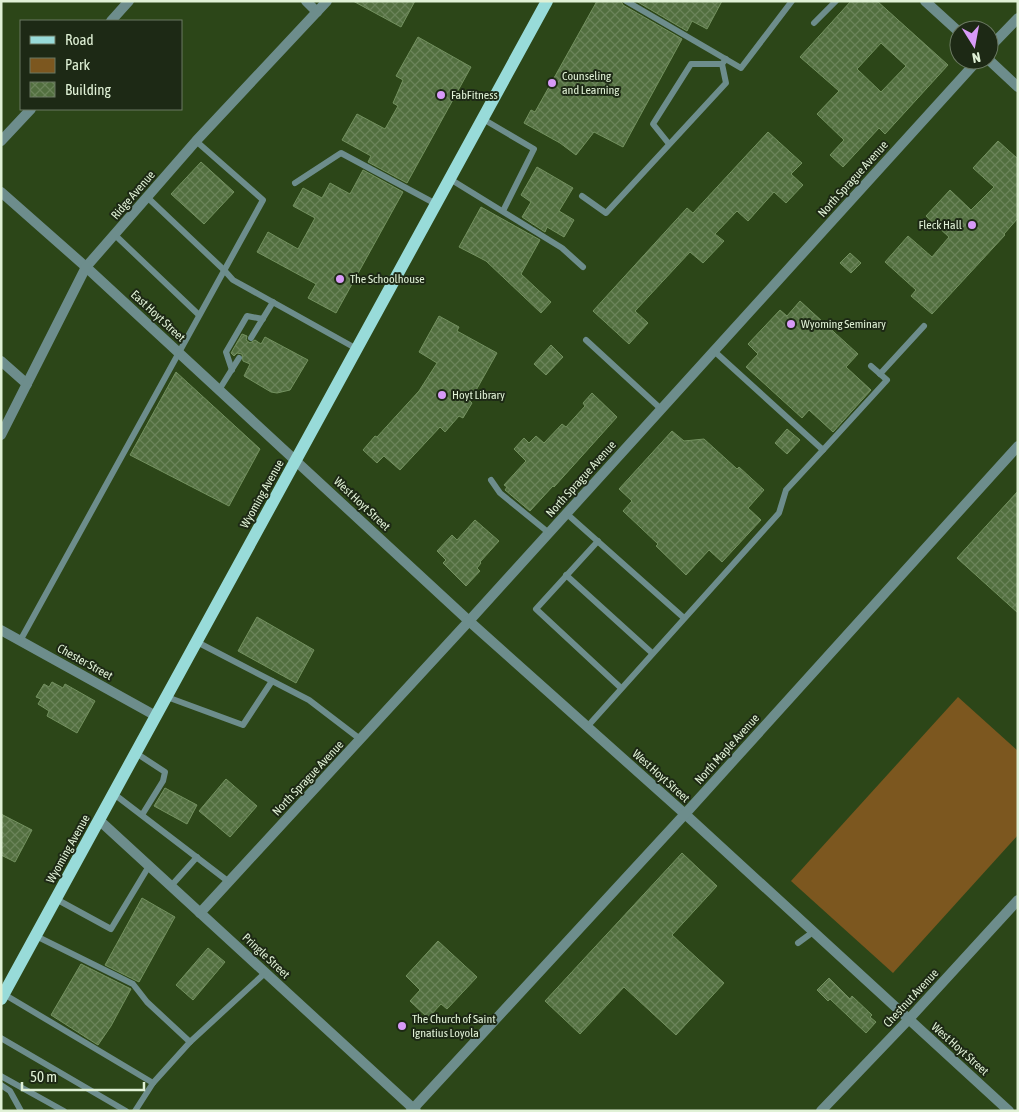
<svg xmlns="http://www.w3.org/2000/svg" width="1019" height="1112" font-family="'Asap Condensed',sans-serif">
<defs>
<pattern id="building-cross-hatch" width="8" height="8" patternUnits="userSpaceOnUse" patternTransform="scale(1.25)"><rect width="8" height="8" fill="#526f3f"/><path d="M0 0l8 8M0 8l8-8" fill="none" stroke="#6b845a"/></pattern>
</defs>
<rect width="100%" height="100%" fill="#2c4618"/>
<polygon fill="#7c571f" points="958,697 1018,751 1018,835 893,973 791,881"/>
<g fill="url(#building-cross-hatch)" stroke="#73915f" fill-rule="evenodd">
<polygon points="353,1 415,1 401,27"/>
<polygon points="597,1 621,1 623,5 682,39 623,147 594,132 576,155 560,143 524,123 531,110 535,112"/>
<polygon points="636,1 722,1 707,29 692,21 687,31"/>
<path d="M 851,1 L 877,1 L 948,65 L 885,134 L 879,128 L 843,167 L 830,155 L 844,140 L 817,114 L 839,91 L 800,57 ZM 881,43 L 906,66 L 881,92 L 857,69 Z"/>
<polygon points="418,37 471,67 407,183 368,162 371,156 342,140 357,114 385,129 398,106 393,103 403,80 396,76"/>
<polygon points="768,132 802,163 791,174 803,185 786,203 774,192 748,221 737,211 715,234 724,241 703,263 690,252 635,311 648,323 629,344 593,311 687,208 693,213"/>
<polygon points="998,141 1018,159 1018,218 1004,234 1005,235 932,314 911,296 916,290 885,262 908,236 932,257 949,237 926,216 950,190 971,210 994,187 973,168"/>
<polygon points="201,162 234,192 204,224 171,194"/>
<polygon points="537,167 573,188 559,211 574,220 564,237 547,227 545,232 522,217 531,202 521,195"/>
<polygon points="363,170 403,192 336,313 308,298 316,284 257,252 268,232 298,249 315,218 293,206 303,188 322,198 330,183 350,194"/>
<polygon points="481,207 540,240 521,274 551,302 541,313 486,261 459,247"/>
<polygon points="850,253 861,263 851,273 840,263"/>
<polygon points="800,301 858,354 846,367 871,390 833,432 809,410 802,418 746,367 758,354 748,344 780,310 787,316"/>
<polygon points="439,316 459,327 457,331 497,353 470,401 472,403 463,418 459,416 445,432 440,427 400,470 384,456 377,463 363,450 375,436 377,437 419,391 437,363 419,352"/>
<polygon points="242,334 247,336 246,340 250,343 255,340 261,344 265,337 308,360 290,390 277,393 271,392 244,376 250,364 243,361 242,354 237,353 234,356 231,353"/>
<polygon points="551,345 563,357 546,375 534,364"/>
<polygon points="176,372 260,449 229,506 130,455"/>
<polygon points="592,393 617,417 554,487 553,486 530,511 505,490 507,487 504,485 526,461 514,449 524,438 529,443 536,436 544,443 562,424 566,427 585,406 583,403"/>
<polygon points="787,429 800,440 787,454 775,443"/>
<polygon points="672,431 684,441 704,439 737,469 739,467 764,490 748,508 761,520 722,562 709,550 686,575 656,546 658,544 623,511 632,501 619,489"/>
<polygon points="1018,491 1018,613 957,558"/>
<polygon points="475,520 499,541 480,562 481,563 477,568 480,571 466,586 443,563 446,560 437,551 452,535 457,540"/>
<polygon points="257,617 314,650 296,683 238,651"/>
<polygon points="52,682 63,688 65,684 95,701 77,733 47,716 49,711 38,704 41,699 36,697 44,684 49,687"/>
<polygon points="226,779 257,806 230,837 199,811"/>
<polygon points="165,788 197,805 187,824 154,806"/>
<polygon points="1,814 32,830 15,862 1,855"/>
<polygon points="682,853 717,886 672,935 724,983 676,1035 624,987 580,1034 545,1001"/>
<polygon points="142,898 175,917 139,982 105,965"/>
<polygon points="438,941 477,977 447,1009 441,1004 428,1018 410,1001 420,990 406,976"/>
<polygon points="208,948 225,962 193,1000 176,985"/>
<polygon points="81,964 131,989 111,1026 98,1045 51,1015"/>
<polygon points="829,978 850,999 852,996 872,1015 870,1017 876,1022 866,1033 830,999 828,1001 817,990"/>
</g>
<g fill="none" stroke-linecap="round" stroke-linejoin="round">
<g stroke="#6d8d8c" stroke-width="6">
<polyline points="626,1 741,68 792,1"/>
<polyline points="814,23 836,1"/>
<polyline points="483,119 534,149 503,211"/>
<polyline points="669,144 653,124 691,64 722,64"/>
<polyline points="450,179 562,248 583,267"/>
<polyline points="295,183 341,153 436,204"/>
<polyline points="582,196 606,213 726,83 722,64 726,59"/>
<polyline points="147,197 224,270 233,280 357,349"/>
<polyline points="115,235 199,315"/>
<polyline points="251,338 273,302"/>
<polyline points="586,340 661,409"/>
<polyline points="714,351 823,450 887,380 871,366"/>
<polyline points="232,370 226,352 247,316 263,319"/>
<polyline points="880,374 924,326"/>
<polyline points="219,390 239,358"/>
<polyline points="491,480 500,493 549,533"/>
<polyline points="567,514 684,618"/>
<polyline points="598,541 536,609 621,688"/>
<polyline points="566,575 652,653"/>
<polyline points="20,641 263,200 196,141"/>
<polyline points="197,642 309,700 360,739"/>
<polyline points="167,697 243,725 272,681"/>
<polyline points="587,727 779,513 786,490 823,450"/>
<polyline points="136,753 165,772 163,781 142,815"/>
<polyline points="114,794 229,882"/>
<polyline points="171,886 197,857"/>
<polyline points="56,899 111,929 149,866"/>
<polyline points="798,943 813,932"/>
<polyline points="2,993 153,1083 190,1042 147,1002 133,984 36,936"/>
<polyline points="1,1038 126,1111"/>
<polyline points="190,1042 265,973"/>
<polyline points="1,1076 64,1111"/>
<polyline points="1,1085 10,1091 21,1111"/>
<polyline points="135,1111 153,1083"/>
</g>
<g stroke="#6d8d8c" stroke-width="10">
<polyline points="306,1 317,12"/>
<polyline points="925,1 959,32"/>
<polyline points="111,21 129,1"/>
<polyline points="989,48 1018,18"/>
<polyline points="989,60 1018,87"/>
<polyline points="1,141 31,109"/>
<polyline points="1,192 86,267 469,621 685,814 1009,1111"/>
<polyline points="1,361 27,384"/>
<polyline points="1,435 86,267 196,141 327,1"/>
<polyline points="1,630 156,716"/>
<polyline points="99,820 416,1111"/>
<polyline points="200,913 469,621 978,60"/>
<polyline points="411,1111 685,814 1018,446"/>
<polyline points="821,1111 909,1019 1018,900"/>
</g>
<polyline stroke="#98dbd9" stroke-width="12" points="1,999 547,1"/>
</g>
<g fill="#d89af8" stroke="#1d2915" stroke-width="2">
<circle cx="552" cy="83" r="5"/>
<circle cx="441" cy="95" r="5"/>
<circle cx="972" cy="225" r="5"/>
<circle cx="340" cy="279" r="5"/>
<circle cx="791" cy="324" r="5"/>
<circle cx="442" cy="395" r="5"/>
<circle cx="402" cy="1026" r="5"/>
</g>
<g text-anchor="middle" stroke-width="4" stroke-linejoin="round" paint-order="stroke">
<g font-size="12" fill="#e0f1d6" stroke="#1d2915" text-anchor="start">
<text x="562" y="80">Counseling<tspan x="562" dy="14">and Learning</tspan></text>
<text x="451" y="99">FabFitness</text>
<text x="962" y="229" text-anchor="end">Fleck Hall</text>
<text x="350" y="283">The Schoolhouse</text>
<text x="801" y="328">Wyoming Seminary</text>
<text x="452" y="399">Hoyt Library</text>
<text x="412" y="1023">The Church of Saint<tspan x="412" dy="14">Ignatius Loyola</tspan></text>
</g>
<g font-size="12" fill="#e0f1d6" stroke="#1d2915">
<text transform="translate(853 179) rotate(-48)" y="4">North Sprague Avenue</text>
<text transform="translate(133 195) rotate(-49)" y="4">Ridge Avenue</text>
<text transform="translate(158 316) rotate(43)" y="4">East Hoyt Street</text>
<text transform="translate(581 479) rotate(-48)" y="4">North Sprague Avenue</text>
<text transform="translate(262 494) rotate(-61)" y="4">Wyoming Avenue</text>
<text transform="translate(362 504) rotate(43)" y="4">West Hoyt Street</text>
<text transform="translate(85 662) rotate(29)" y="4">Chester Street</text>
<text transform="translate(727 749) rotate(-48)" y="4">North Maple Avenue</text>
<text transform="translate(661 776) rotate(42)" y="4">West Hoyt Street</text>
<text transform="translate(308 778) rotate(-47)" y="4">North Sprague Avenue</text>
<text transform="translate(68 849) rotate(-61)" y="4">Wyoming Avenue</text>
<text transform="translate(266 956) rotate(43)" y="4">Pringle Street</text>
<text transform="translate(911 998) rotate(-47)" y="4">Chestnut Avenue</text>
<text transform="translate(960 1049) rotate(42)" y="4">West Hoyt Street</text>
</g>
</g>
<rect width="1019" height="1112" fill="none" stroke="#e0f1d6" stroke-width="5"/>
<rect x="20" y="20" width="162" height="90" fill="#1d2915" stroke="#6b7962"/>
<rect x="30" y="36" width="25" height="8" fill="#98dbd9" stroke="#6b7962"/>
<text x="65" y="45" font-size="15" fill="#e0f1d6">Road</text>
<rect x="30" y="58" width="25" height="15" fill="#7c571f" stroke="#6b7962"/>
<text x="65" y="70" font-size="15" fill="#e0f1d6">Park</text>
<rect x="30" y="82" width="25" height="15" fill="url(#building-cross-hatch)" stroke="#6b7962"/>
<text x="65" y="95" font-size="15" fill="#e0f1d6">Building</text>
<g transform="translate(974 45) rotate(169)"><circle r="24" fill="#1d2915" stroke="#6b7962"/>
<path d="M0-4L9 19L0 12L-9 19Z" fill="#d89af8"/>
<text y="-8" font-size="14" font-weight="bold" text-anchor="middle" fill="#e0f1d6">N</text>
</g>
<path d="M22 1082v8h122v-8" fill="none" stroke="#e0f1d6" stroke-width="2.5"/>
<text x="30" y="1082" font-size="15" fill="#e0f1d6" stroke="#1d2915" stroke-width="4" paint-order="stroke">50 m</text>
</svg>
